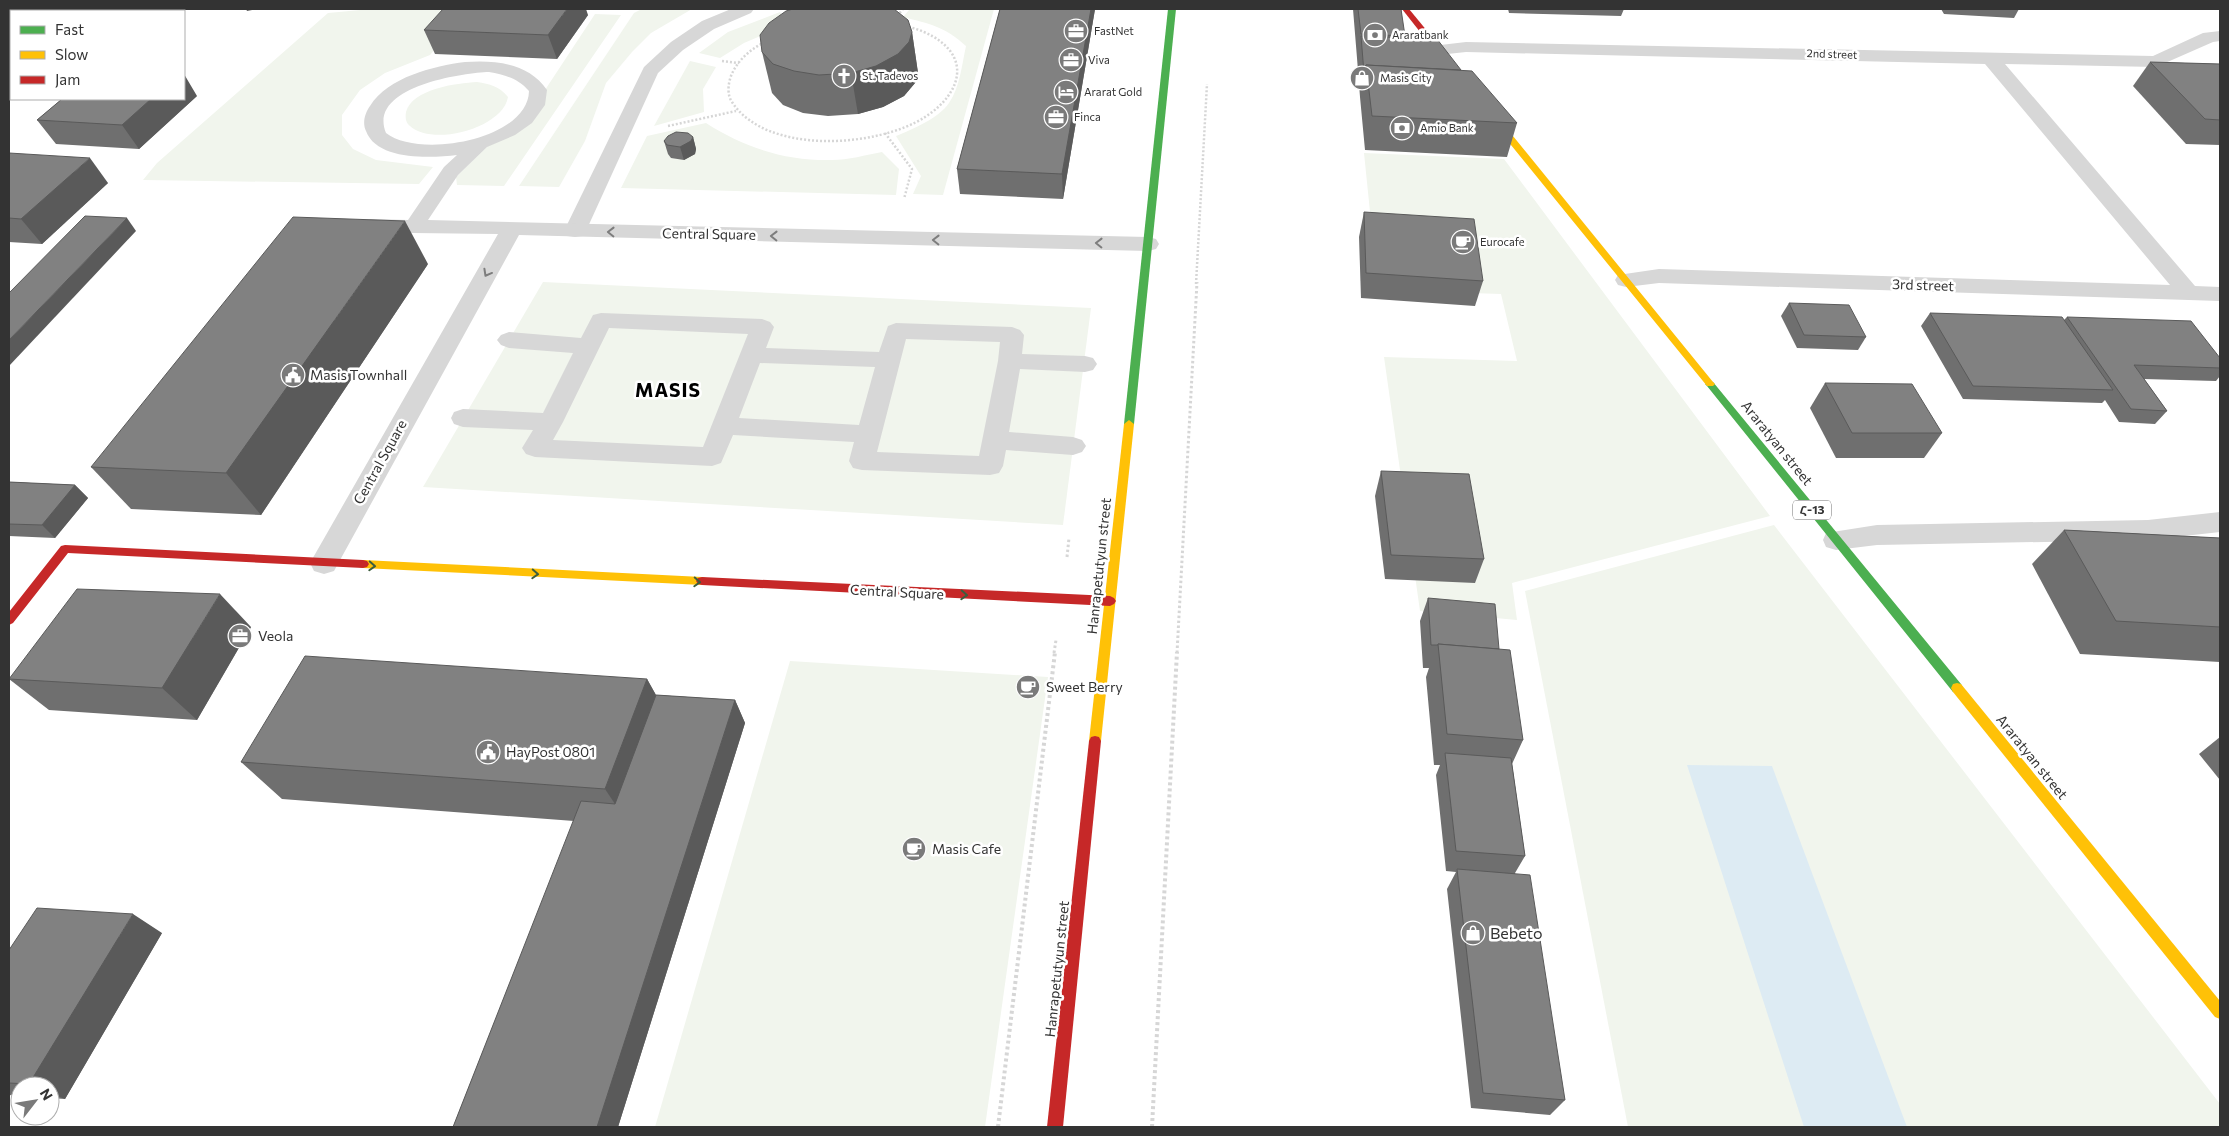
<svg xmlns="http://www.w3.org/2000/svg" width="2229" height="1136" font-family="Commissioner,'Noto Sans Armenian',sans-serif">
<rect width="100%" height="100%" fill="#fff"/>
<g fill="#f1f5ed">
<polygon points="371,9 470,9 430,55 385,73 360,90 342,115 342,135 353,149 376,160 433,167 419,184 143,180 157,163 328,13"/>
<polygon points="642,9 692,9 651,33 632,52 606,83 585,141 559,187 519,186 634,13"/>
<path d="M 910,9 L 994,9 L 943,195 L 913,194 L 921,176 L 896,136 C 913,129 939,118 949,103 C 960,87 962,64 966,46 C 944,26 930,24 903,17 Z"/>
<polygon points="780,12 789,24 744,43 720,58 699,53 728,32"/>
<polygon points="595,14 621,15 504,186 457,185 456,177 545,90"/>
<polygon points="690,61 716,67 703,89 704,112 654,126"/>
<path d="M 477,82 C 490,84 499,86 508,97 C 503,128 433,147 410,126 C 406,123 405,118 406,112 C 412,89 457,83 477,82 Z"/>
<path d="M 706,123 C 745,148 786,161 832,160 C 848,160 866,155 882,152 L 899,169 L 896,195 L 621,188 L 647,136 Z"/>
<polygon points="1364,153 1504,159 1770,516 1512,583 1517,620 1420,611 1384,357 1517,361 1501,294 1378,290"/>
<polygon points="543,282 1091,308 1063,525 423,487"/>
<polygon points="1774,525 2220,1104 2220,1127 1628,1127 1525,591"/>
<polygon points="790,661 1048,677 985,1127 655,1127"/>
</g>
<polygon fill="#ddebf3" points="1687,765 1772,766 1907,1127 1804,1127"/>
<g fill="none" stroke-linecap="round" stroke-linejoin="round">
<g stroke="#d6d6d6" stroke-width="2.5" stroke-dasharray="2 2" stroke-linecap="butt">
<polyline points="897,16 903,9"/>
<path d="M 857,21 C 879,22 903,23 924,32 C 972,53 964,92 925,117 C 877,148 766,155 732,102 C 727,95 728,84 731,76 C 748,33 817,24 857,21 Z"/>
<polyline points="722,61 739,63"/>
<polyline points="668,126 736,111"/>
<polyline points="885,133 912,169 904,199"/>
<polyline points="1196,284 1207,84"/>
</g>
<g stroke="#d6d6d6" stroke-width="3" stroke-dasharray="2.5 2.5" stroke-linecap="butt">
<polyline points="1067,557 1069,538"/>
<polyline points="1054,653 1056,640"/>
<polyline points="1177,653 1197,282"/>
</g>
<g stroke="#d6d6d6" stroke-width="4" stroke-dasharray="3 3" stroke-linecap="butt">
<polyline points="998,1127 1055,652"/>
<polyline points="1152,1127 1177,652"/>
</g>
<polygon fill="#d7d7d7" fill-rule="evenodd" points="731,9 754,9 751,13 714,29 683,50 658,73 586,231 583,236 575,237 567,236 564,231 644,67 671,42 702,21"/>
<g fill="#d7d7d7" fill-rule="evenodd">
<polygon points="2220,31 2220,41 2213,42 2156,67 2005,64 2195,286 2220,287 2220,301 1659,283 1626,287 1618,285 1615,280 1618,275 1659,269 2170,285 1985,64 1466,52 1438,55 1432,54 1429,50 1432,46 1466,42 2153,56 2203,33"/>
<path d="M 465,62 C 496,60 529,63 547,90 L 545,105 L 532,123 L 515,135 L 487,147 L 458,175 L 428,220 L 1148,237 L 1156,239 L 1159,244 L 1156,249 L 1148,251 L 519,235 L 334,571 L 324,574 L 314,571 L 310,563 L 498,234 L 413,233 L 364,229 L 360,225 L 364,221 L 371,219 L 408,220 L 444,167 L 457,155 C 431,158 377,161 366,131 C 362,123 365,113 370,106 C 388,77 434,66 465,62 ZM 489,72 C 505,75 518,78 529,91 C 528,140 419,159 386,133 C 367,87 461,73 489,72 Z"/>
<path d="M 601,313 L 762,319 L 770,322 L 774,327 L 766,348 L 879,352 L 888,326 L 896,323 L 1012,327 L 1020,330 L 1024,335 L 1022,354 L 1085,356 L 1093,358 L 1097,364 L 1093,370 L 1085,372 L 1020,369 L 1009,432 L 1073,437 L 1082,440 L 1086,446 L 1082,452 L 1073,455 L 1006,450 L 1003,466 L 999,473 L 990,475 L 862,470 L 853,468 L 849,461 L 854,442 L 733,435 L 721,463 L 712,466 L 535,457 L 526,454 L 522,448 L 533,430 L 463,427 L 454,424 L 451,418 L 454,412 L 463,409 L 543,413 L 573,353 L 509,348 L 501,345 L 497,340 L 501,335 L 509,332 L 581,338 L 593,315 ZM 609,328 L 748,334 L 703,447 L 553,440 L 563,422 ZM 906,339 L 1000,342 L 998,361 L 979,456 L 877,452 ZM 760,363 L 875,367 L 859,425 L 739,418 Z"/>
<polygon points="2220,512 2220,532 2148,540 1877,545 1836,550 1826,547 1823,540 1826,533 1877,525 2148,520"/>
</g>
<g fill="#4caf50" fill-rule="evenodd">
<polygon points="1168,9 1176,9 1134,424 1129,428 1124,424"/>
<polygon points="1710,381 1713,382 1961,684 1963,688 1961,692 1957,693 1953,692 1707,386 1705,384"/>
</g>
<g fill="#ffc107" fill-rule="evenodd">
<polygon points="1485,109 1491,109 1713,382 1715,384 1713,386 1707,386 1485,113"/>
<polygon points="1129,420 1134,424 1101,741 1099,745 1095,746 1091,745 1089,741 1124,424"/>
<polygon points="363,560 702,577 706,578 708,581 706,584 702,585 363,568 359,567 357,564 359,561"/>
<polygon points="1957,683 1961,684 2220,1001 2220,1019 2215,1017 1953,692 1951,688 1953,684"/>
</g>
<g fill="#c62828" fill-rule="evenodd">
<polygon points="1402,9 1409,9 1456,66 1456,70 1450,70"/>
<polygon points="65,545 363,560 367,561 369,564 367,567 363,568 68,553 13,623 9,625 9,612 61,546"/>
<polygon points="702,577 1110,596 1114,598 1116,601 1114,604 1110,606 702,585 698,584 696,581 698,578"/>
<polygon points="1095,736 1099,737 1101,741 1063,1127 1047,1127 1089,741 1091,737"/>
</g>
</g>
<g fill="#6f6f6f">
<polygon points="1000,9 1095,9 1063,199 960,194 957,169"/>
<polygon points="1353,9 1401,9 1404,38 1461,70 1517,123 1507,157 1365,150 1360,97 1357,58"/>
<polygon points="1508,9 1624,9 1621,16 1509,13"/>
<polygon points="1941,9 2019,9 2014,18 1944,14"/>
<polygon points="2170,9 2195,9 2194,10"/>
<polygon points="588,15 557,59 435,54 424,30"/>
<polygon points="912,32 918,73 915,83 904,96 883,107 858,114 828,116 803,113 783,105 772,93 762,52"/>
<polygon points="2150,62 2220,64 2220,145 2186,144 2133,86"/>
<polygon points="9,66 11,66 11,98 9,97"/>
<polygon points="197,96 139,149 56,144 37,120 61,100 33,99 184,99"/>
<polygon points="693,137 696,149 695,154 684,160 671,158 668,154 664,141"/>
<polygon points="9,153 108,183 42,244 9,242"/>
<polygon points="1364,212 1483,281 1475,306 1361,298 1359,237"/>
<polygon points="428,264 261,515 131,509 91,467"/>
<polygon points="1789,303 1866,337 1858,350 1797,348 1781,316"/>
<polygon points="1930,313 2064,320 2067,317 2220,358 2220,376 2216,381 2144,379 2167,411 2155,424 2119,422 2105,400 2102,403 1963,399 1921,326"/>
<polygon points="1825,383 1942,433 1924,458 1836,458 1810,408"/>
<polygon points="1381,471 1484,559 1475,583 1385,579 1375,496"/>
<polygon points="9,482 75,485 88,498 55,538 9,536"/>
<polygon points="2064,530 2220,538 2220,662 2080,654 2032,564"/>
<polygon points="1428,598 1499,649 1523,740 1512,764 1525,856 1515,873 1565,1100 1550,1115 1471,1108 1447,889 1456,872 1446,871 1436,775 1440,765 1434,765 1426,677 1429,668 1423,668 1420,621"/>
<polygon points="251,627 197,720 49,710 9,679 9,678"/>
<polygon points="647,679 656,695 735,700 745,723 618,1127 453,1127 574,821 282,799 241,762"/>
<polygon points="2220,737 2220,780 2199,754"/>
<polygon points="162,933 65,1099 50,1098 50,1086 20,1086 20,1096 9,1095 9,950"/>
</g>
<g fill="#5a5a5a">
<polygon points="246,9 258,9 247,11"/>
<polygon points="567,9 586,9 588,15 557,59 548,35"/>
<polygon points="1091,9 1095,9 1063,199 1062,174"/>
<polygon points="912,32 918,73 915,83 904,96 883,107 858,114 851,73"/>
<polygon points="9,43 11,46 11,58 9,60"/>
<polygon points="184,74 197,96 139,149 122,125 151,99 184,99"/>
<polygon points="693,137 696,149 695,154 684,160 680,147"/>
<polygon points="90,158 108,183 42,244 21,219"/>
<polygon points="127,218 136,231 9,366 9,340"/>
<polygon points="405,221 428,264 261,515 226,473"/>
<polygon points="75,485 88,498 55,538 42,525"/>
<polygon points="220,594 251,627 197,720 162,688"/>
<polygon points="647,679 668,717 629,825 605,789"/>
<polygon points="735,700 745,723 618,1127 597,1127"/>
<polygon points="133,914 162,933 65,1099 50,1093 50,1086 33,1086 29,1084"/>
</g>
<g fill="#818181" stroke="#5a5a5a">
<polygon points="443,9 567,9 548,35 424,30"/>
<polygon points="793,9 894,9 908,20 912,32 909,42 898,54 876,66 851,73 819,75 794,71 773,64 762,52 760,35 769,23 786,11"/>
<polygon points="1000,9 1091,9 1062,174 957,169"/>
<polygon points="1358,9 1401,9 1405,36 1361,34"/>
<polygon points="1361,36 1437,39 1461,70 1366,65 1365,73 1364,73"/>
<polygon points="2150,62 2220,64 2220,120 2205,119"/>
<polygon points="1366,65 1472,71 1517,123 1372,116"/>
<rect x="9" y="66" width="2" height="8"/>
<polygon points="62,99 151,99 122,125 37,120"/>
<polygon points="676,132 688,133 693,137 691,141 680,147 667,145 664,141 668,136"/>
<polygon points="9,153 90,158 21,219 9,218"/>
<polygon points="1364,212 1474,219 1483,281 1366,273"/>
<polygon points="85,216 127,218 9,340 9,293"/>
<polygon points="293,217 405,221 226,473 91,467"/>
<polygon points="1789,303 1849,305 1866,337 1804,335"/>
<polygon points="1930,313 2062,317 2113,390 1973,386"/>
<polygon points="2067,317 2191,321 2220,358 2220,368 2134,365 2167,411 2131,409"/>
<polygon points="1825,383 1912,384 1942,433 1852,433"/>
<polygon points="1381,471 1469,474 1484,559 1391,555"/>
<polygon points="9,482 75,485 42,525 9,524"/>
<polygon points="2064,530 2220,538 2220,627 2116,621"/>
<polygon points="77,589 220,594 162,688 9,679"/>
<polygon points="1428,598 1495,604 1499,649 1438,644 1438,645 1431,645"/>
<polygon points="1438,644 1510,650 1523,740 1447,734"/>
<polygon points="305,656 647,679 605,789 241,762"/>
<polygon points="656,695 735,700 597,1127 453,1127 581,801 615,804"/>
<polygon points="1445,753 1511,758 1525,856 1456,851"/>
<polygon points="1457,869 1530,875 1565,1100 1483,1093"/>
<polygon points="37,908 133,914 29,1084 9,1083 9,950"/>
</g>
<defs><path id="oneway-chevron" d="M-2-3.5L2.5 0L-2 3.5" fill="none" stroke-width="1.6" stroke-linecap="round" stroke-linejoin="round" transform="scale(1.25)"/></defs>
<g stroke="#7d7d7d">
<use href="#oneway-chevron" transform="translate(611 232) rotate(-179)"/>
<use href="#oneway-chevron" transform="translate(774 236) rotate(-179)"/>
<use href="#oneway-chevron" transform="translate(936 240) rotate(-179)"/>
<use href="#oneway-chevron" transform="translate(1099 243) rotate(-179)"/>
<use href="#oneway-chevron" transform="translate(487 273) rotate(119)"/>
</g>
<g stroke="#3c5e3d">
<use href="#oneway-chevron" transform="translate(372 566) rotate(3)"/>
<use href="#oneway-chevron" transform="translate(535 574) rotate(3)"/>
<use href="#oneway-chevron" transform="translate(697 582) rotate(3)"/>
<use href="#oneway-chevron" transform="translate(964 595) rotate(3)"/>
</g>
<defs>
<g id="office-disc" transform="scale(1.25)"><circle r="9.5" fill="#7a7a7a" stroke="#fff"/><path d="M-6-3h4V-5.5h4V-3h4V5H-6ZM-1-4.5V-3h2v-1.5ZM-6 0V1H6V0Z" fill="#fff"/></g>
<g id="bank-disc" transform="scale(1.25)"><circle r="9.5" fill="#7a7a7a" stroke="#fff"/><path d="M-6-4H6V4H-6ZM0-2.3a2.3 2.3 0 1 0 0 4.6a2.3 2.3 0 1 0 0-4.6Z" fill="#fff"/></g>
<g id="church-disc" transform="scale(1.25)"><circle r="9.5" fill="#7a7a7a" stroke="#fff"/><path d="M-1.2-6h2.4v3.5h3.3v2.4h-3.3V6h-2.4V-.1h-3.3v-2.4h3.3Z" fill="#fff"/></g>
<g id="shop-disc" transform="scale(1.25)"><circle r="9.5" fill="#7a7a7a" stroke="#fff"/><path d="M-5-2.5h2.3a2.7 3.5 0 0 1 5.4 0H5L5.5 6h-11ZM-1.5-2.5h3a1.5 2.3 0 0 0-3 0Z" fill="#fff"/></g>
<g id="hotel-disc" transform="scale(1.25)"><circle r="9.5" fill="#7a7a7a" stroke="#fff"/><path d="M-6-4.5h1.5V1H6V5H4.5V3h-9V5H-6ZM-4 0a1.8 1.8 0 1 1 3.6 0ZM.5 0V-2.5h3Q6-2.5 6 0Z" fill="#fff"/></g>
<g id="cafe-disc" transform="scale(1.25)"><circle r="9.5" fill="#7a7a7a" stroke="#fff"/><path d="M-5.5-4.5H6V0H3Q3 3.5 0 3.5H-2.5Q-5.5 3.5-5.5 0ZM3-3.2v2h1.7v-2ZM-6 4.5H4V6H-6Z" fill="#fff"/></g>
<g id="civic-disc" transform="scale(1.25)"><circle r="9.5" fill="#7a7a7a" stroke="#fff"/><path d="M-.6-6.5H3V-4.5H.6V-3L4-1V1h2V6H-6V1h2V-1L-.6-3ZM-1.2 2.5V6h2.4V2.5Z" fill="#fff"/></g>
</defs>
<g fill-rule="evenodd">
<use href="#office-disc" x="1076" y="31"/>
<use href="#bank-disc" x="1375" y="35"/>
<use href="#office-disc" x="1071" y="60"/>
<use href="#church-disc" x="844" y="76"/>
<use href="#shop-disc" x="1362" y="78"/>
<use href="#hotel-disc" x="1066" y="92"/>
<use href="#office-disc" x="1056" y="117"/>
<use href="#bank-disc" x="1402" y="128"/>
<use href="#cafe-disc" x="1463" y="242"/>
<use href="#civic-disc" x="293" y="375"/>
<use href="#office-disc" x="240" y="636"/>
<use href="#cafe-disc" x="1028" y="687"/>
<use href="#civic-disc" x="488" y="752"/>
<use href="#cafe-disc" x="914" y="849"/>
<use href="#shop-disc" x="1473" y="933"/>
</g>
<g text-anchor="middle" stroke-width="5" stroke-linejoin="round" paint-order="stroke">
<g font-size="11" fill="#333" stroke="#fff" text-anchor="start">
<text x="1094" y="35">FastNet</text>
<text x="1392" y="39">Araratbank</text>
<text x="1088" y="64">Viva</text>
<text x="862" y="80">St. Tadevos</text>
<text x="1380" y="82">Masis City</text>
<text x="1084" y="96">Ararat Gold</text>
<text x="1074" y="121">Finca</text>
<text x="1420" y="132">Amio Bank</text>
<text x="1480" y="246">Eurocafe</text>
</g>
<g font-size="11" fill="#333" stroke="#fff">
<text transform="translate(1832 54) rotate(2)" y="4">2nd street</text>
</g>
<rect fill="#fff" stroke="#707070" stroke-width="1" x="1793" y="500.5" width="38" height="19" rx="4"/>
<g font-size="12" font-weight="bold" fill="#333">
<text x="1812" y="514">Հ-13</text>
</g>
<g font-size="14" fill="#333" stroke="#fff">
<text transform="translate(709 234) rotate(1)" y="5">Central Square</text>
<text transform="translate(1923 285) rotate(2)" y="5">3rd street</text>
<text transform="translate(1777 443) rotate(51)" y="5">Araratyan street</text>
<text transform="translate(380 462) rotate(-61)" y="5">Central Square</text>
<text transform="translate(1099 566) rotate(-84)" y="5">Hanrapetutyun street</text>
<text transform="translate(897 592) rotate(3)" y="5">Central Square</text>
<text transform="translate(2032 757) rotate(51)" y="5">Araratyan street</text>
<text transform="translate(1057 969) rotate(-84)" y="5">Hanrapetutyun street</text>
</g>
<g font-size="14" fill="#333" stroke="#fff" text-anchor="start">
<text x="310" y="380">Masis Townhall</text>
<text x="258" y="641">Veola</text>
<text x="1046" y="692">Sweet Berry</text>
<text x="506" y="757">HayPost 0801</text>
<text x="932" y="854">Masis Cafe</text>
</g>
<g font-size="16" fill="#333" stroke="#fff" text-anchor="start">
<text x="1490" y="939">Bebeto</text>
</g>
<g font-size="19" font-weight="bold" letter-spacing="1" fill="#000" stroke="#fff">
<text x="668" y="397">MASIS</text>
</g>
</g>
<rect width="2229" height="1136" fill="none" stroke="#333333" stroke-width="20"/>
<rect x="10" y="10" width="175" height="90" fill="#ffffff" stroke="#adadad"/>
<rect x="20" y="26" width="25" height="8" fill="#4caf50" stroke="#adadad"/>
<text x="55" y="35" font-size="15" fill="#333333">Fast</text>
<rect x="20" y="51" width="25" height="8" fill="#ffc107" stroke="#adadad"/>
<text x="55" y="60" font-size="15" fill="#333333">Slow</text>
<rect x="20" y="76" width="25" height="8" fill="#c62828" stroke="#adadad"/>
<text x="55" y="85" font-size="15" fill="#333333">Jam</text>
<g transform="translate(35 1101) rotate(59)"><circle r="24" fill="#ffffff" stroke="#adadad"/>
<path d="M0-4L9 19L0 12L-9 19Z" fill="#7a7a7a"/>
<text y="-8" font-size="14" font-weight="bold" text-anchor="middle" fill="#333333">N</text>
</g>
</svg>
